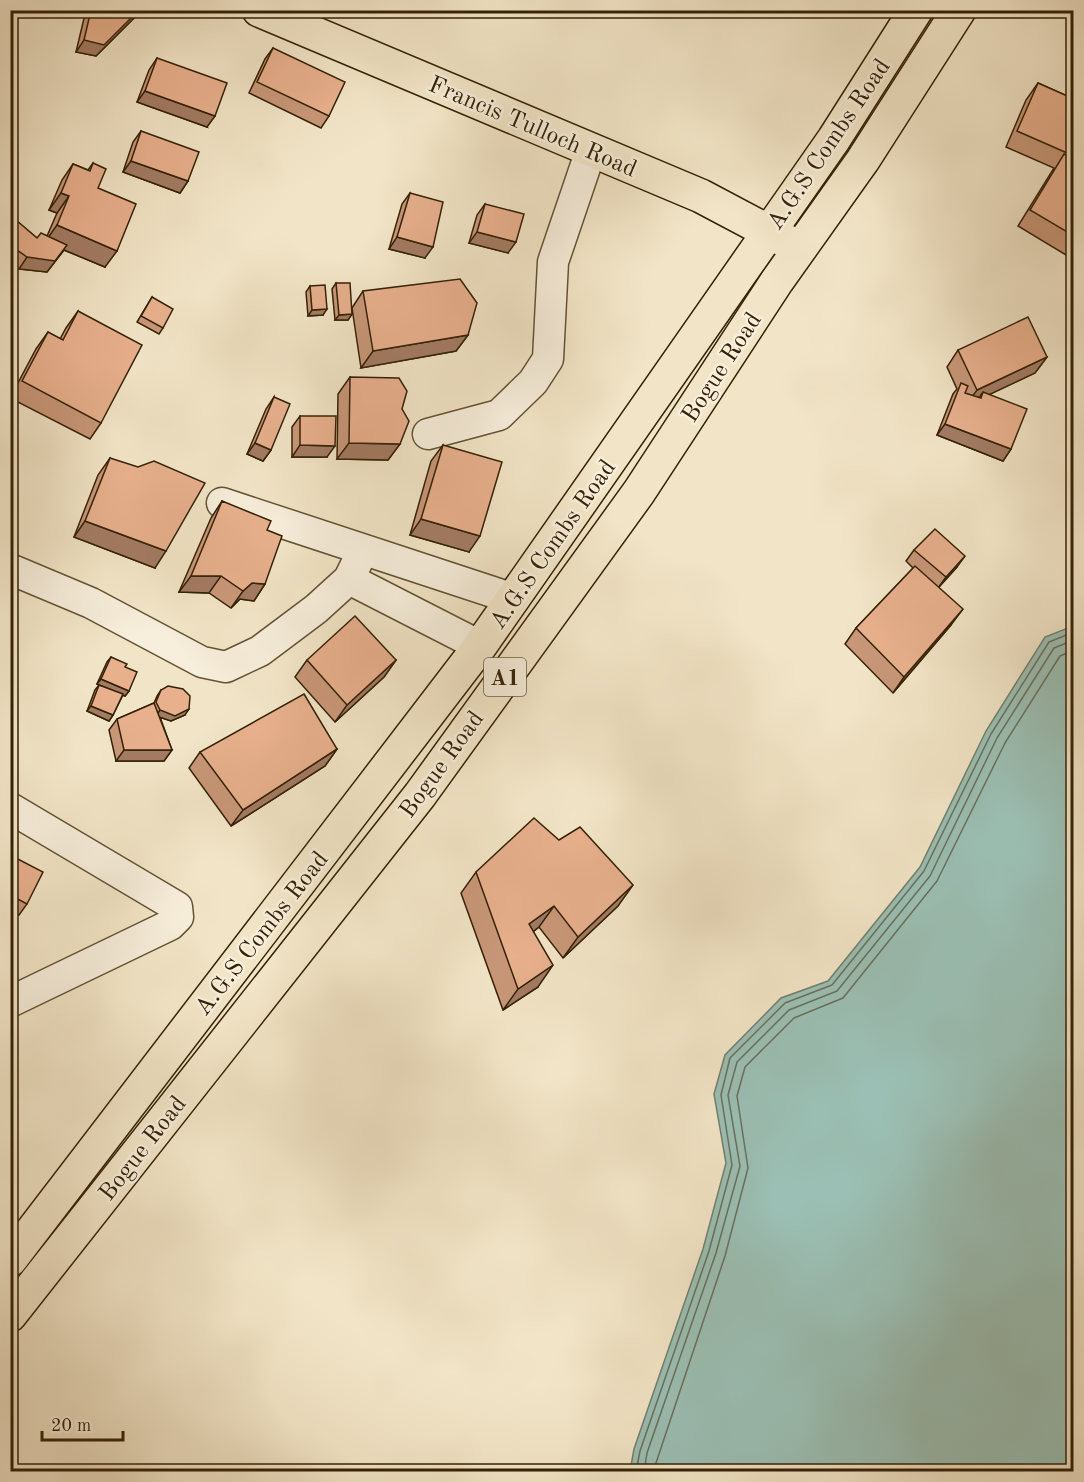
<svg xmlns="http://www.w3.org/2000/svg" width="1084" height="1482" font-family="'Old Standard TT',serif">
<rect width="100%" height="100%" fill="#f2e5c7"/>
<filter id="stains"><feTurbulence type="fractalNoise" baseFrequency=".00333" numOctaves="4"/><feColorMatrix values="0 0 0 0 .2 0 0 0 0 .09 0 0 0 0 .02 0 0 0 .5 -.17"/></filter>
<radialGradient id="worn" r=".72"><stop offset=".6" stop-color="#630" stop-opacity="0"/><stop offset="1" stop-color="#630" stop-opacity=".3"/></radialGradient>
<polygon fill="#9bbfb4" stroke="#72806e" stroke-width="1.5" points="1073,626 1073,1471 630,1471 634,1449 703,1249 726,1163 714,1094 725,1055 781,998 828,981 920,867 986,731 1045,637"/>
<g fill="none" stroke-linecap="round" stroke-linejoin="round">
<g stroke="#68705d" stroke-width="1.5">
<polyline points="636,1472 640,1451 709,1251 732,1165 721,1095 730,1058 785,1003 832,985 924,871 991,734 1049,642 1074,632"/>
<polyline points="644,1472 647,1453 716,1253 740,1166 728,1095 737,1062 789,1010 837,991 930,876 997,738 1054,648 1074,640"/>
<polyline points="653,1472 725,1256 748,1168 737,1096 745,1067 794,1018 843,998 937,881 1005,743 1060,656 1074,650"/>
</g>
<g stroke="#645236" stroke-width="33">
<g id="minor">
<polyline points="428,434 499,415 533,382 548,359 553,262 591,150"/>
<polyline points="222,503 514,599"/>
<polyline points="10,569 91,603 202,662 226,667 260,651 316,609 349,579 363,550"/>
<polyline points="349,579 480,646"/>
<polyline points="10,808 177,907 178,917 170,925 10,1002"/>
</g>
</g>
<g stroke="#342106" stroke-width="36">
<g id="major">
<polyline points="259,10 701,196 788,242"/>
<polyline points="10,1260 480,646 834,139 916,10"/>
<polyline points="10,1315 420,795 639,492 777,281 863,160 959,10"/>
</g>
</g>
<use href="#minor" stroke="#f7eedb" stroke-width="30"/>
<use href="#major" stroke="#f2e5c7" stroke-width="33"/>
</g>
<g fill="#c89779" stroke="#342106" stroke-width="1.5">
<polygon points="86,10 142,10 96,56 76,52"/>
<polygon points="273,48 329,116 321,128 249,93 265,59"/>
<polygon points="157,58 207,127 137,102 149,70"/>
<polygon points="1038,83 1074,99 1074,244 1066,255 1018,226 1054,168 1006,147 1026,100"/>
<polygon points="141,131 188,181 180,193 123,172 133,142"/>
<polygon points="93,163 98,188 105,267 64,250 47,272 19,269 10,262 10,215 37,238 47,236 57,213 49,210 62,180 73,164 88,170"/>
<polygon points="410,193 425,258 389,249 402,204"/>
<polygon points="485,204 508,253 469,243 477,215"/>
<polygon points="336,283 352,314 348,320 335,320 332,289"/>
<polygon points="310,286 323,315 308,316 306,292"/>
<polygon points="363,291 468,335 456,351 361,368 352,308"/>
<polygon points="152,297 163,328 159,334 137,322"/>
<polygon points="78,311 101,423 90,439 10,398 36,349 48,332 60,339 66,328"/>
<polygon points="958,350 1047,357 1035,373 990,394 1011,449 1003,461 937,435 953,394 957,389 947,367"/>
<polygon points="350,377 402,409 400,444 388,460 337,459 338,394"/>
<polygon points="274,397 271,450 263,461 247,454 266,409"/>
<polygon points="300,416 327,457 292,457 292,427"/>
<polygon points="443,445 469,552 410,535 431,461"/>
<polygon points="110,458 155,568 74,537 98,475"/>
<polygon points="222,501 267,530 265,584 254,601 240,599 231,608 209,593 179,592 211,518"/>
<polygon points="914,550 957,567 939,587 951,625 893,693 845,644 856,628 913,568 906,561"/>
<polygon points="111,657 125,667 129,691 125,696 123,695 113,715 109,721 87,711 95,690 99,685 97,684 107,662"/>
<polygon points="307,660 396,660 384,677 335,722 295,677"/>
<polygon points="161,690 185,715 171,721 160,717 172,750 164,761 116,761 109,730 117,719 154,703 157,696"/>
<polygon points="337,749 325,766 231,826 189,768 200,752"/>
<polygon points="10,855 27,904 19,915 10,911"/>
<polygon points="476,872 618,906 563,958 539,927 533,932 538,987 503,1010 461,893"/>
</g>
<g fill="#a27b63" stroke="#342106" stroke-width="1.5">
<polygon points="139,10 142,10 96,56 76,52 84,40"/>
<polygon points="145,91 215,116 207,127 137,102"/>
<polygon points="131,161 188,181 180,193 123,172"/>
<polygon points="61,193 69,196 57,213 49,210"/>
<polygon points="57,225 117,251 105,267 64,250 47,272 19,269 27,257 45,242"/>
<polygon points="477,232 516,242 508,253 469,243"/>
<polygon points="397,237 433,247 425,258 389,249"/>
<polygon points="327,309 323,315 308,316 312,310"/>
<polygon points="352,314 348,320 335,320 339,315"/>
<polygon points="468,335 456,351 361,368 373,351"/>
<polygon points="1047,357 1035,373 980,399 983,392 977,401 965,406 977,390"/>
<polygon points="945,424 1011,449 1003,461 937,435"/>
<polygon points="255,443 271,450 263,461 247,454"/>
<polygon points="349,443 400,444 388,460 337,459"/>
<polygon points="300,445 335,446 327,457 292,457"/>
<polygon points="421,519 480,536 469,552 410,535"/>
<polygon points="85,521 166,551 155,568 74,537"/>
<polygon points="965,556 957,567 938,588 946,577"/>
<polygon points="191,576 221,576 209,593 179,592"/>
<polygon points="252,583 265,584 254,601 240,599 231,608 243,591"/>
<polygon points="963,609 951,625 893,693 904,677"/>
<polygon points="396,660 384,677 335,722 347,705"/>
<polygon points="101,679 129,691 125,696 97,684"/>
<polygon points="91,706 113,715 109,721 87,711"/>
<polygon points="189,709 185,715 171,721 156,716 160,710"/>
<polygon points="337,749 325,766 231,826 243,810"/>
<polygon points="124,750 172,750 164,761 116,761"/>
<polygon points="633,885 618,906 563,958 578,937"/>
<polygon points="554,906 539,927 514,946 529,924"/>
<polygon points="553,965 538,987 503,1010 518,989"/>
</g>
<g fill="#e8b08d" stroke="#342106" stroke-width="1.5">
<polygon points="91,10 139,10 104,45 84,40"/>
<polygon points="273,48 345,82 329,116 257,82"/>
<polygon points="157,58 227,83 215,116 145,91"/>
<polygon points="1038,83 1074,99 1074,156 1017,131"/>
<polygon points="141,131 199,152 188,181 131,161"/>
<polygon points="1064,154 1074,160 1074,236 1030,210"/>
<polygon points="93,163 106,169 98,188 136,204 117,251 57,225 69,196 61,193 73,164 90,171"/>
<polygon points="410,193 443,202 433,247 397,237"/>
<polygon points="485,204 524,214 516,242 477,232"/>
<polygon points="10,215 37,238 41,233 67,245 55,261 27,257 10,245"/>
<polygon points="460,279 477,303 468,335 373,351 363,291"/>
<polygon points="336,283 350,283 352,314 339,315"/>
<polygon points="325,285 327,309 312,310 310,286"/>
<polygon points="152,297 173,309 163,328 141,316"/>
<polygon points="78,311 142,345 101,423 22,381 48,332 63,340"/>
<polygon points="1028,317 1047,357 977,390 958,350"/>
<polygon points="350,377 399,378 407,391 402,409 409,421 400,444 349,443"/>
<polygon points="961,383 968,386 965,393 981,398 983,392 1027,409 1011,449 945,424"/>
<polygon points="274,397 290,404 271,450 255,443"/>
<polygon points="300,416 336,416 335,446 300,445"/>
<polygon points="443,445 502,462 480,536 421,519"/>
<polygon points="110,458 138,467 154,461 205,483 166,551 85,521"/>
<polygon points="222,501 271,521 267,530 282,536 265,584 252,583 243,591 221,576 191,576"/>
<polygon points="935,529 965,556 946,577 914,550"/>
<polygon points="915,566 963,609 904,677 856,628"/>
<polygon points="355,616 396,660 347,705 307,660"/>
<polygon points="111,657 127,664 125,667 137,672 129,691 101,679"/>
<polygon points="99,685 123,694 113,715 91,706"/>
<polygon points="168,686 183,689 190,696 189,709 175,716 160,710 156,702 161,690"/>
<polygon points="304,694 337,749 243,810 200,752"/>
<polygon points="154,703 172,750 124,750 117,719"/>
<polygon points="534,818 559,840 580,827 633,885 578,937 554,906 529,924 553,965 518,989 476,872"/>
<polygon points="10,855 43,872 27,904 10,895"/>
</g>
<g text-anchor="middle" stroke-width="5" stroke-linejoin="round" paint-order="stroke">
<rect fill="#f7eedb" stroke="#6e5e46" stroke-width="1.5" x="484" y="658" width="42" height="38" rx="4.5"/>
<g font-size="22" font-weight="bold" fill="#342106">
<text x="505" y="685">A1</text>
</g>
<g font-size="24" fill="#342106" stroke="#f7eedb">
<text transform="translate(533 126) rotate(23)" y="8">Francis Tulloch Road</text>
<text transform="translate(828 144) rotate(-56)" y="8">A.G.S Combs Road</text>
<text transform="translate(721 367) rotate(-57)" y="8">Bogue Road</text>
<text transform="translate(552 544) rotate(-55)" y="8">A.G.S Combs Road</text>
<text transform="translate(441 764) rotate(-54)" y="8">Bogue Road</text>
<text transform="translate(261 933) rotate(-52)" y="8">A.G.S Combs Road</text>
<text transform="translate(142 1148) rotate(-52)" y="8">Bogue Road</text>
</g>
</g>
<rect width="1084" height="1482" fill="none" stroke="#f2e5c7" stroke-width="36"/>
<rect x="12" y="12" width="1060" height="1458" fill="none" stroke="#342106" stroke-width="3"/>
<rect x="18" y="18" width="1048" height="1446" fill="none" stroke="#342106" stroke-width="1.5"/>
<path d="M42 1431v9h81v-9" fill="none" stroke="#342106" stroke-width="3"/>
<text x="51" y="1431" font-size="18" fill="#342106" stroke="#f7eedb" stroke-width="4.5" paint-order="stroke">20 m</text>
<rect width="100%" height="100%" filter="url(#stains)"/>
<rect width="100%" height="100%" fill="url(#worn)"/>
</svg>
